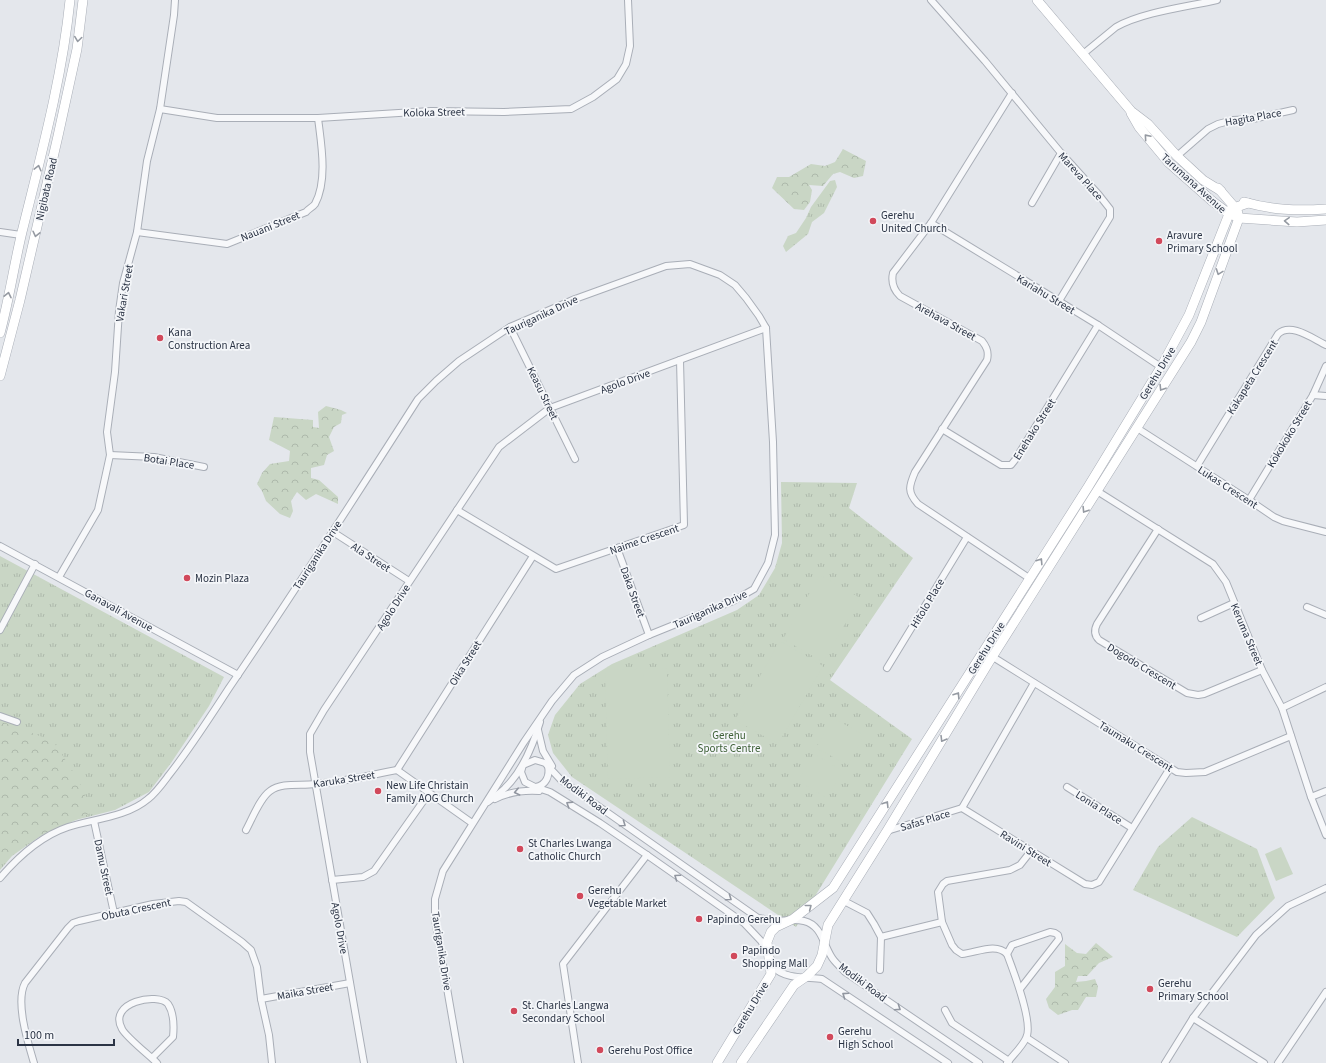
<svg xmlns="http://www.w3.org/2000/svg" width="1326" height="1063" font-family="'Source Sans 3',sans-serif">
<defs>
<pattern id="grass-tufts" width="24" height="20" patternUnits="userSpaceOnUse"><rect width="24" height="20" fill="#c9d6c5"/><path d="M3 7l-1-3M5 7V3M7 7l1-3M15 17l-1-3M17 17v-4M19 17l1-3" fill="none" stroke="#adb8ab"/></pattern>
<pattern id="forest-crowns" width="20" height="18" patternUnits="userSpaceOnUse"><rect width="20" height="18" fill="#c9d6c5"/><path d="M2 6a3 3 0 1 1 6 0M12 15a3 3 0 1 1 6 0" fill="none" stroke="#adb8ab"/></pattern>
</defs>
<rect width="100%" height="100%" fill="#e4e7ec"/>
<g fill="url(#grass-tufts)">
<polygon points="835,180 837,187 824,213 812,222 808,234 786,252 783,246 788,236 796,233 806,218 811,207 830,181"/>
<polygon points="781,482 857,483 849,508 913,558 830,680 912,739 796,927 572,777 553,753 548,735 555,715 580,684 612,664 737,610 759,595 775,568 782,543"/>
<polygon points="0,556 224,677 209,706 171,763 149,792 115,810 56,825 12,856 0,870"/>
<polygon points="1192,817 1257,849 1275,898 1237,937 1133,890 1158,847"/>
</g>
<g fill="url(#forest-crowns)">
<polygon points="843,149 866,161 863,176 854,178 840,172 833,174 823,186 809,185 812,190 810,202 804,210 794,209 772,188 777,177 789,177 811,164 825,166 835,162"/>
<polygon points="326,406 341,410 347,413 342,415 341,423 334,427 329,437 334,451 327,455 324,465 311,468 311,478 319,480 338,497 338,504 316,494 306,500 297,492 291,501 293,511 290,518 280,514 266,501 262,491 257,484 262,473 270,464 289,461 290,451 269,440 274,417 313,420 313,427 319,428 318,412"/>
<polygon points="0,721 53,741 76,776 93,812 17,847 0,863"/>
<polygon points="1096,943 1113,957 1099,963 1087,976 1078,976 1076,982 1086,981 1095,979 1098,987 1096,997 1086,997 1078,1010 1072,1010 1058,1015 1049,1008 1046,999 1055,987 1055,972 1065,966 1065,944 1077,953 1086,954"/>
</g>
<g fill="#c9d6c5">
<polygon points="820,575 860,598 823,662 783,639"/>
<polygon points="780,641 823,666 778,744 735,720"/>
<polygon points="667,668 670,777 608,779 605,670"/>
<polygon points="833,718 864,735 848,765 816,748"/>
<polygon points="814,754 843,771 827,798 798,781"/>
<polygon points="1281,847 1293,874 1276,881 1265,854"/>
</g>
<g fill="none" stroke-linecap="round" stroke-linejoin="round">
<g stroke="#a9aeb7" stroke-width="8">
<g id="street">
<polyline points="931,0 985,61 1061,153 1099,195 1110,209 1110,217 1059,301"/>
<path d="M 1083,54 L 1116,27 C 1143,12 1186,7 1217,0"/>
<path d="M 1012,93 L 931,223 L 893,273 C 891,282 893,289 900,296 L 982,341 C 987,347 989,352 987,360 L 915,472 C 909,486 907,492 918,504 L 1029,578"/>
<polyline points="160,109 217,118 318,118 431,111 504,112 571,109 593,97 617,79 626,64 630,46 628,0"/>
<polyline points="1177,156 1208,129 1218,124 1233,120 1253,119 1293,110"/>
<polyline points="1032,203 1061,153"/>
<polyline points="931,223 1098,325 1161,367"/>
<polyline points="0,232 21,235"/>
<path d="M 137,232 L 227,244 L 306,212 C 308,209 313,207 315,204 C 328,180 321,143 318,118"/>
<polyline points="510,327 575,459"/>
<polyline points="1313,395 1326,396"/>
<polyline points="1137,428 1249,500 1274,517 1283,521 1326,532"/>
<polyline points="942,429 1001,465 1011,465 1015,460 1098,325"/>
<polyline points="110,455 154,457 204,467"/>
<path d="M 1197,466 L 1278,334 C 1291,322 1313,339 1326,345"/>
<polyline points="1097,491 1213,564 1226,582 1262,670 1282,708 1311,797 1326,835"/>
<polyline points="1249,500 1313,395 1326,366"/>
<polyline points="457,510 556,569 684,525 680,360"/>
<path d="M 1158,529 L 1097,624 C 1094,630 1094,635 1099,640 L 1187,693 L 1198,695 L 1204,694 L 1262,670"/>
<polyline points="333,532 409,581"/>
<polyline points="0,546 238,675"/>
<polyline points="617,548 649,635"/>
<polyline points="59,577 98,510 110,455 107,432 115,372 119,311 123,283 137,232 147,161 160,109 174,15 175,0"/>
<polyline points="1307,607 1326,615"/>
<polyline points="1201,618 1234,603"/>
<polyline points="0,630 35,564"/>
<polyline points="993,657 1177,772 1186,773 1205,772 1291,736"/>
<polyline points="887,668 967,537"/>
<polyline points="1034,683 962,808 1085,884 1092,885 1099,882 1170,768"/>
<polyline points="1282,708 1326,687"/>
<polyline points="0,716 17,722"/>
<polyline points="538,730 543,751 552,766"/>
<path d="M 523,765 L 535,760 L 545,763 L 561,780 L 758,918 C 765,919 772,921 779,921 C 788,920 795,919 804,921 C 821,925 823,943 831,956 C 834,962 841,967 845,972 L 979,1063"/>
<polyline points="523,765 521,772 525,782 535,787 550,792 600,823 647,855 744,923 761,941 767,951"/>
<polyline points="397,770 533,556"/>
<path d="M 536,787 C 546,785 550,776 548,766"/>
<polyline points="1067,787 1132,828"/>
<polyline points="1311,797 1326,791"/>
<path d="M 495,799 C 509,792 523,790 539,791"/>
<path d="M 488,802 C 494,797 500,793 505,788 C 523,771 533,745 540,722"/>
<polyline points="94,821 114,913"/>
<path d="M 246,830 C 252,819 260,798 270,791 C 282,782 301,786 315,784 C 343,782 370,775 397,770 L 472,823"/>
<polyline points="887,831 962,808"/>
<path d="M 0,878 C 18,857 41,836 68,827 C 93,819 127,817 148,799 C 156,793 163,783 169,775 C 191,747 210,717 229,688 C 294,593 356,496 418,399 L 436,381 L 459,361 L 510,327 L 575,299 L 666,266 L 690,264 L 720,275 L 735,285 L 746,298 L 759,316 L 766,328 L 773,442 L 775,535 L 768,563 L 754,589 L 733,601 L 649,635 L 602,657 L 574,675 L 552,701 L 524,742 L 443,871 L 435,899 L 435,919 L 460,1063"/>
<polyline points="332,880 363,877 374,871 429,793"/>
<polyline points="844,901 867,913 874,924 881,937 880,970"/>
<polyline points="881,937 942,922"/>
<polyline points="1007,954 1012,945 1050,932 1055,933 1058,935 1059,939 1020,989"/>
<path d="M 771,959 C 772,962 774,965 775,968 C 784,979 808,977 822,979 L 948,1063"/>
<polyline points="261,999 350,983"/>
<polyline points="945,1010 952,1023 1009,1061"/>
<polyline points="1193,1018 1264,1063"/>
<polyline points="1027,1038 1065,1063"/>
<path d="M 152,1058 L 173,1037 C 174,1027 174,1013 168,1004 C 158,992 107,1002 122,1029 C 126,1037 150,1056 157,1063"/>
<path d="M 34,1063 C 28,1043 15,1002 25,983 L 68,928 L 73,923 L 79,921 L 153,904 L 179,901 L 186,902 L 242,942 L 251,950 L 257,967 L 261,999 L 269,1035 L 272,1063"/>
<polyline points="364,1063 310,752 310,734 324,710 499,447 550,408 766,328"/>
<polyline points="578,1063 563,964 647,855"/>
<path d="M 1007,1063 C 1013,1055 1022,1047 1026,1038 C 1034,1024 1013,970 1007,954 C 996,942 976,953 962,954 L 956,950 L 952,945 L 942,922 L 938,892 L 943,884 L 947,881 L 1010,870 L 1020,865 L 1031,851"/>
<polyline points="1165,1063 1193,1018 1256,935 1288,906 1326,888"/>
<polyline points="1278,1063 1326,992"/>
</g>
</g>
<g stroke="#a9aeb7" stroke-width="10">
<g id="secondary">
<polyline points="1037,0 1131,111 1148,124 1177,156 1203,180 1221,191"/>
<polyline points="1131,113 1139,127 1169,163 1212,201 1228,213 1239,218 1297,222 1326,220"/>
<path d="M 1244,202 C 1273,210 1296,211 1326,209"/>
<path d="M 0,333 C 9,300 14,265 22,232 C 41,155 62,79 70,0"/>
<polyline points="0,376 20,300 58,136 77,49 83,0"/>
<polyline points="717,1063 771,974 767,942 771,932 776,927 793,919 833,888 1088,487 1161,367 1189,315 1231,209 1248,203"/>
<polyline points="741,1063 794,985 807,976 817,966 822,955 828,925 887,831 989,662 1191,342 1201,322 1239,218 1237,210 1218,188"/>
</g>
</g>
<use href="#street" stroke="#f7f8fa" stroke-width="6"/>
<use href="#secondary" stroke="#fff" stroke-width="9"/>
</g>
<defs><path id="oneway-chevron" d="M-2-3.5L2.5 0L-2 3.5" fill="none" stroke-width="1.6" stroke-linecap="round" stroke-linejoin="round"/></defs>
<g stroke="#959aa2">
<use href="#oneway-chevron" transform="translate(78 39) rotate(98)"/>
<use href="#oneway-chevron" transform="translate(1147 137) rotate(-131)"/>
<use href="#oneway-chevron" transform="translate(38 168) rotate(-76)"/>
<use href="#oneway-chevron" transform="translate(1287 221) rotate(-177)"/>
<use href="#oneway-chevron" transform="translate(36 234) rotate(103)"/>
<use href="#oneway-chevron" transform="translate(1219 272) rotate(110)"/>
<use href="#oneway-chevron" transform="translate(8 295) rotate(-78)"/>
<use href="#oneway-chevron" transform="translate(1162 388) rotate(122)"/>
<use href="#oneway-chevron" transform="translate(1085 510) rotate(122)"/>
<use href="#oneway-chevron" transform="translate(1040 561) rotate(-57)"/>
<use href="#oneway-chevron" transform="translate(957 695) rotate(-57)"/>
<use href="#oneway-chevron" transform="translate(943 739) rotate(121)"/>
<use href="#oneway-chevron" transform="translate(886 804) rotate(-58)"/>
<use href="#oneway-chevron" transform="translate(809 907) rotate(-38)"/>
</g>
<g stroke="#9196a0">
<use href="#oneway-chevron" transform="translate(517 792) rotate(167)"/>
<use href="#oneway-chevron" transform="translate(569 804) rotate(-148)"/>
<use href="#oneway-chevron" transform="translate(623 824) rotate(35)"/>
<use href="#oneway-chevron" transform="translate(677 877) rotate(-145)"/>
<use href="#oneway-chevron" transform="translate(729 898) rotate(35)"/>
<use href="#oneway-chevron" transform="translate(845 995) rotate(-146)"/>
<use href="#oneway-chevron" transform="translate(898 1008) rotate(34)"/>
</g>
<g fill="#d1495b" stroke="#f4f6f9" stroke-width="1.5">
<circle cx="873" cy="221" r="4"/>
<circle cx="1159" cy="241" r="4"/>
<circle cx="160" cy="338" r="4"/>
<circle cx="187" cy="578" r="4"/>
<circle cx="378" cy="791" r="4"/>
<circle cx="520" cy="849" r="4"/>
<circle cx="580" cy="896" r="4"/>
<circle cx="699" cy="919" r="4"/>
<circle cx="734" cy="956" r="4"/>
<circle cx="1150" cy="989" r="4"/>
<circle cx="514" cy="1011" r="4"/>
<circle cx="830" cy="1037" r="4"/>
<circle cx="600" cy="1050" r="4"/>
</g>
<g text-anchor="middle" stroke-width="3.5" stroke-linejoin="round" paint-order="stroke">
<g font-size="11" fill="#2b3445" stroke="#f4f6f9">
<text transform="translate(434 112) rotate(-1)" y="4">Koloka Street</text>
<text transform="translate(1253 117) rotate(-10)" y="4">Hagita Place</text>
<text transform="translate(1081 176) rotate(48)" y="4">Mareva Place</text>
<text transform="translate(1194 183) rotate(42)" y="4">Tarumana Avenue</text>
<text transform="translate(46 189) rotate(-77)" y="4">Nigibata Road</text>
<text transform="translate(270 226) rotate(-22)" y="4">Nauani Street</text>
<text transform="translate(124 293) rotate(-80)" y="4">Vakari Street</text>
<text transform="translate(1046 294) rotate(31)" y="4">Kariahu Street</text>
<text transform="translate(541 315) rotate(-25)" y="4">Tauriganika Drive</text>
<text transform="translate(946 321) rotate(29)" y="4">Arehava Street</text>
<text transform="translate(1157 373) rotate(-59)" y="4">Gerehu Drive</text>
<text transform="translate(1252 377) rotate(-58)" y="4">Kakapeta Crescent</text>
<text transform="translate(625 381) rotate(-20)" y="4">Agolo Drive</text>
<text transform="translate(543 393) rotate(64)" y="4">Keasu Street</text>
<text transform="translate(1034 429) rotate(-58)" y="4">Enehako Street</text>
<text transform="translate(1289 434) rotate(-59)" y="4">Kokokoko Street</text>
<text transform="translate(169 461) rotate(9)" y="4">Botai Place</text>
<text transform="translate(1228 487) rotate(33)" y="4">Lukas Crescent</text>
<text transform="translate(644 539) rotate(-19)" y="4">Naime Crescent</text>
<text transform="translate(317 555) rotate(-57)" y="4">Tauriganika Drive</text>
<text transform="translate(371 557) rotate(33)" y="4">Ala Street</text>
<text transform="translate(633 592) rotate(70)" y="4">Daka Street</text>
<text transform="translate(927 603) rotate(-59)" y="4">Hitolo Place</text>
<text transform="translate(393 607) rotate(-57)" y="4">Agolo Drive</text>
<text transform="translate(710 609) rotate(-24)" y="4">Tauriganika Drive</text>
<text transform="translate(119 610) rotate(29)" y="4">Ganavali Avenue</text>
<text transform="translate(1247 634) rotate(67)" y="4">Keruma Street</text>
<text transform="translate(986 648) rotate(-58)" y="4">Gerehu Drive</text>
<text transform="translate(465 663) rotate(-58)" y="4">Oika Street</text>
<text transform="translate(1142 666) rotate(31)" y="4">Dogodo Crescent</text>
<text transform="translate(1136 746) rotate(32)" y="4">Taumaku Crescent</text>
<text transform="translate(344 779) rotate(-9)" y="4">Karuka Street</text>
<text transform="translate(584 795) rotate(37)" y="4">Modiki Road</text>
<text transform="translate(1099 807) rotate(32)" y="4">Lonia Place</text>
<text transform="translate(925 820) rotate(-17)" y="4">Safas Place</text>
<text transform="translate(1026 848) rotate(32)" y="4">Ravini Street</text>
<text transform="translate(104 867) rotate(78)" y="4">Damu Street</text>
<text transform="translate(136 909) rotate(-12)" y="4">Obuta Crescent</text>
<text transform="translate(340 928) rotate(80)" y="4">Agolo Drive</text>
<text transform="translate(442 951) rotate(81)" y="4">Tauriganika Drive</text>
<text transform="translate(863 982) rotate(37)" y="4">Modiki Road</text>
<text transform="translate(305 991) rotate(-10)" y="4">Maika Street</text>
<text transform="translate(750 1008) rotate(-59)" y="4">Gerehu Drive</text>
</g>
<g font-size="11" fill="#2b3445" stroke="#f4f6f9" text-anchor="start">
<text x="881" y="219">Gerehu<tspan x="881" dy="13">United Church</tspan></text>
<text x="1167" y="239">Aravure<tspan x="1167" dy="13">Primary School</tspan></text>
<text x="168" y="336">Kana<tspan x="168" dy="13">Construction Area</tspan></text>
<text x="195" y="582">Mozin Plaza</text>
<text x="386" y="789">New Life Christain<tspan x="386" dy="13">Family AOG Church</tspan></text>
<text x="528" y="847">St Charles Lwanga<tspan x="528" dy="13">Catholic Church</tspan></text>
<text x="588" y="894">Gerehu<tspan x="588" dy="13">Vegetable Market</tspan></text>
<text x="707" y="923">Papindo Gerehu</text>
<text x="742" y="954">Papindo<tspan x="742" dy="13">Shopping Mall</tspan></text>
<text x="1158" y="987">Gerehu<tspan x="1158" dy="13">Primary School</tspan></text>
<text x="522" y="1009">St. Charles Langwa<tspan x="522" dy="13">Secondary School</tspan></text>
<text x="838" y="1035">Gerehu<tspan x="838" dy="13">High School</tspan></text>
<text x="608" y="1054">Gerehu Post Office</text>
</g>
<g font-size="11" fill="#3f6138" stroke="#f4f6f9">
<text x="729" y="739">Gerehu<tspan x="729" dy="13">Sports Centre</tspan></text>
</g>
</g>
<path d="M18 1039v6h96v-6" fill="none" stroke="#2b3445" stroke-width="2"/>
<text x="24" y="1039" font-size="12" fill="#2b3445" stroke="#f4f6f9" stroke-width="3" paint-order="stroke">100 m</text>
</svg>
